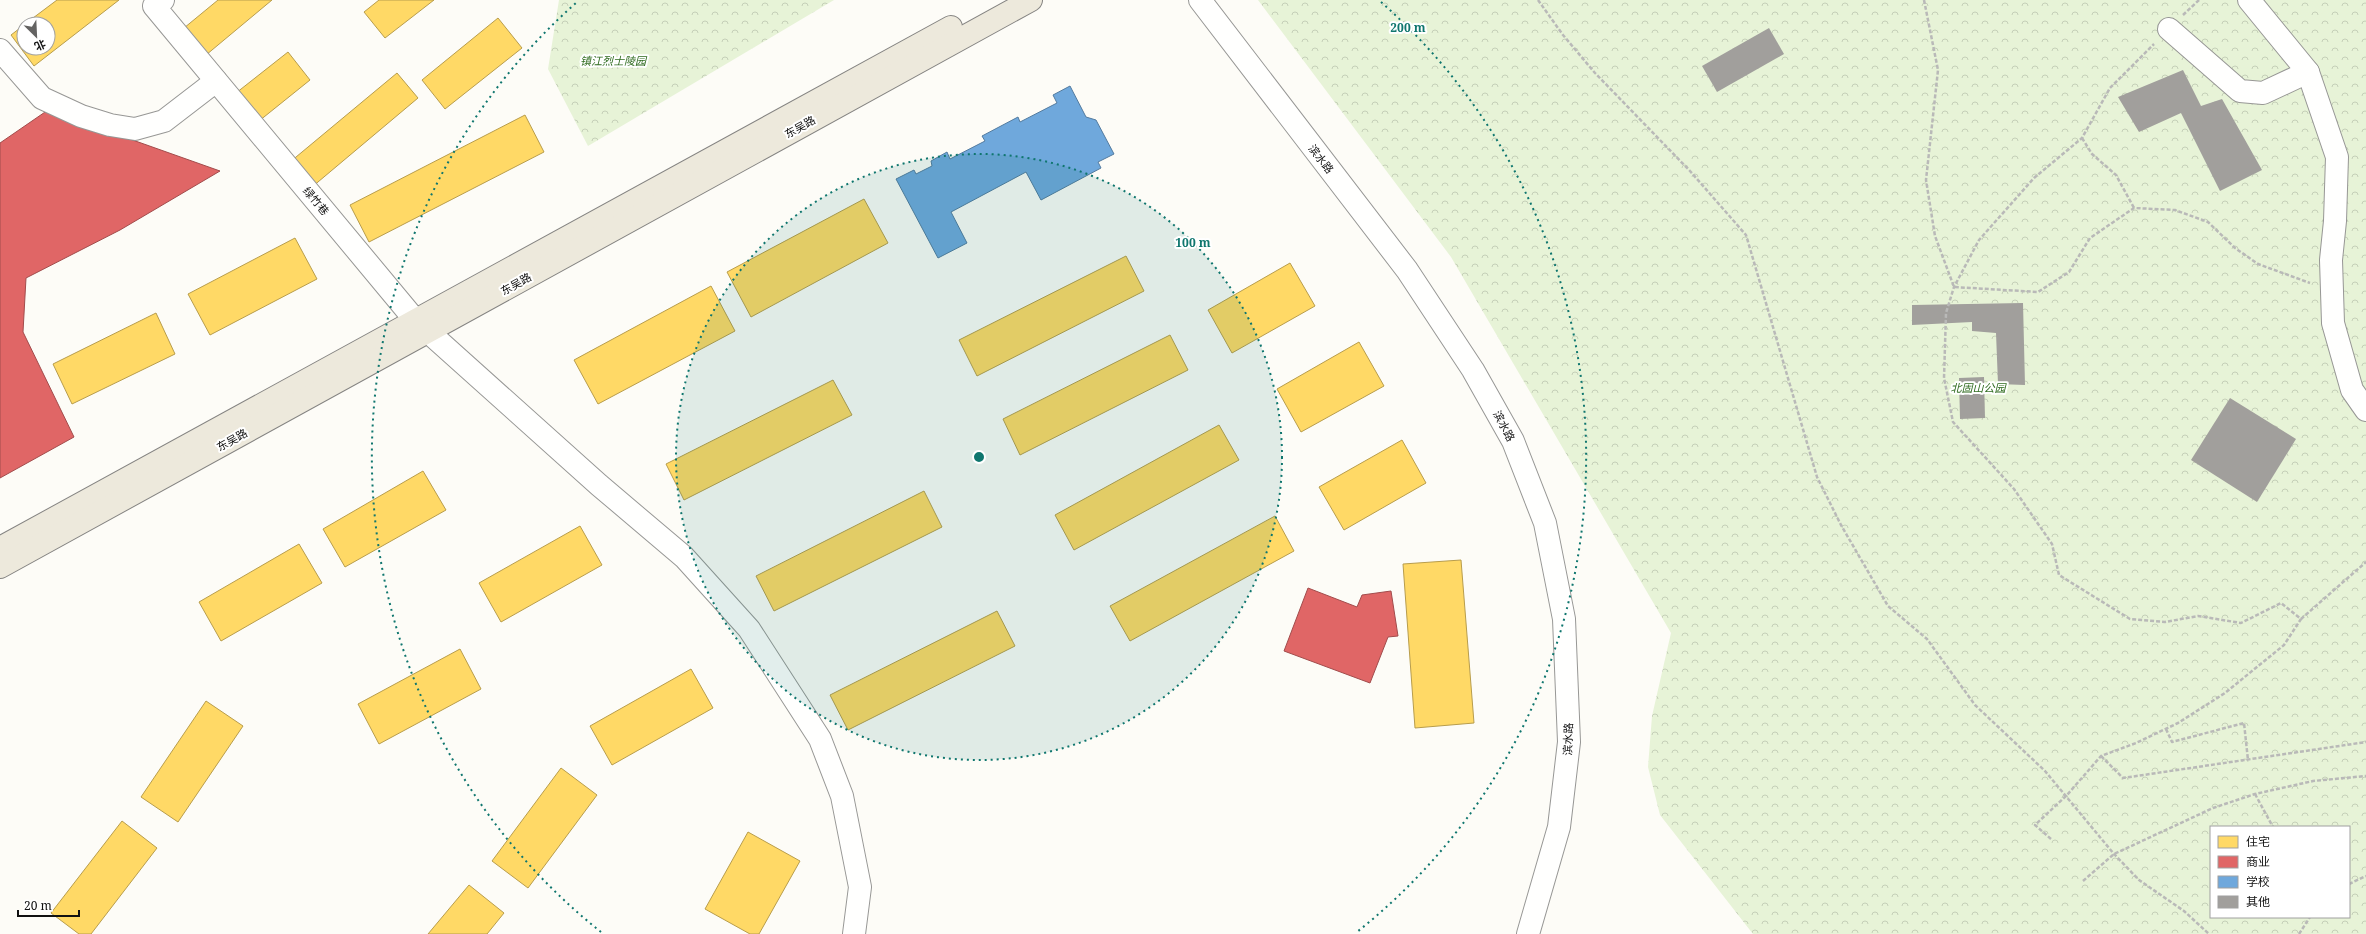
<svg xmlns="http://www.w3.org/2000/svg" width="2366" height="934" font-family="'Noto Serif','Noto Sans SC',serif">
<defs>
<pattern id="park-crowns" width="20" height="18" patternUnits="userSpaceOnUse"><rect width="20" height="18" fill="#e7f3d7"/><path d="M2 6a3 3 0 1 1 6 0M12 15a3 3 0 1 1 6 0" fill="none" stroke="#c5cfb8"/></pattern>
</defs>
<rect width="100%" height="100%" fill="#fdfcf7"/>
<g fill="url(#park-crowns)" fill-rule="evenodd">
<polygon points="559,0 834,0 588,146 548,69"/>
<path d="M 1258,0 L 2366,0 L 2366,934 L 1753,934 L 1660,815 L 1648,767 L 1652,716 L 1671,633 L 1451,257 ZM 2211,827 L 2349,827 L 2349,917 L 2211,917 Z"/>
</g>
<g fill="#ffd966" stroke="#b89d4c">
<polygon points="57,0 119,0 34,66 11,35 24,25 24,48 48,48 48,24 25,24"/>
<polygon points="218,0 272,0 206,55 184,28"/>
<polygon points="379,0 434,0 385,38 364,12"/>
<polygon points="498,18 522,48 445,109 422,80"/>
<polygon points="288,52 310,80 259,121 236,93"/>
<polygon points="397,73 418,98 312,187 290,162"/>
<polygon points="525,115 544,152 369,242 350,205"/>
<polygon points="864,199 888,243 751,317 727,272"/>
<polygon points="295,238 317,279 210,335 188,294"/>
<polygon points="1126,256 1144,291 977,376 959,340"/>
<polygon points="1290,263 1315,306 1232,353 1208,310"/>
<polygon points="711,286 735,331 598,404 574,360"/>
<polygon points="156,313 175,354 72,404 53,364"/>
<polygon points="1170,335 1188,370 1020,455 1003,419"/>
<polygon points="1359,342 1384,386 1301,432 1277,389"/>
<polygon points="833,380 852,415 684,500 666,464"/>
<polygon points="1219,425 1239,460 1074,550 1055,515"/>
<polygon points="1402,440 1426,483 1344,530 1319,487"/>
<polygon points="423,471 446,510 345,567 323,529"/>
<polygon points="924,491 942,527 774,611 756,576"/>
<polygon points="1275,516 1294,551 1130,641 1110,606"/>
<polygon points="580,526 602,565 501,622 479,583"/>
<polygon points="299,544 322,583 221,641 199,602"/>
<polygon points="1461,560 1474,723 1415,728 1403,564"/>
<polygon points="997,611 1015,646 848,730 830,695"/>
<polygon points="460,649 481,689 379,744 358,704"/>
<polygon points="691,669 713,708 612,765 590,726"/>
<polygon points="206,701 243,726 178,822 141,797"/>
<polygon points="561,768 597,795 528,888 492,861"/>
<polygon points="122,821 157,848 91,934 79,934 51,913"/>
<polygon points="748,832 800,861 759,934 750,934 705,909"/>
<polygon points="469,885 504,913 487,934 428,934"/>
</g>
<g fill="#e06666" stroke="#a24c4c">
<polygon points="48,110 220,171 120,230 26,278 23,332 74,437 0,478 0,143"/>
<polygon points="1308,588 1357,607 1362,595 1391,591 1398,636 1388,637 1370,683 1284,651"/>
</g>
<polygon fill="#6fa8dc" stroke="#537b9f" points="1070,86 1086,117 1096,120 1114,154 1098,162 1101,168 1041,200 1026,172 951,212 967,243 938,258 896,179 914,170 916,174 932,166 931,161 947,152 950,159 985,141 982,136 1018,117 1020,122 1057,103 1053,95"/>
<g fill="#a19f9c">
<polygon points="1769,28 1784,54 1717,92 1702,66"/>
<polygon points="2183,70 2201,106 2222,99 2262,170 2220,191 2181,113 2139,132 2118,97"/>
<polygon points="2023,303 2025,385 1998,384 1996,333 1972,331 1972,322 1912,325 1912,305"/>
<polygon points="1984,377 1985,418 1960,419 1959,378"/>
<polygon points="2230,398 2296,439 2257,502 2191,460"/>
</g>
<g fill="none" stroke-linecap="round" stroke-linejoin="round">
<g stroke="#979795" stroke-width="24">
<g id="minor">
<polyline points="163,0 154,6 415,320 599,485 684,557 749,629 820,739 842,796 860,887 854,934"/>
<polyline points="1200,0 1407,270 1473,370 1513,441 1545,523 1564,619 1569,742 1559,827 1528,934"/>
<polyline points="2249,0 2308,72 2337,157 2335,221 2331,260 2333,323 2352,390 2366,410"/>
<polyline points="2169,29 2240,91 2263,93 2308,72"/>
<polyline points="0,50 42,98 81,116 110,125 135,129 164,121 216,81"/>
</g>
</g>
<g stroke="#858482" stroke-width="24">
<g id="major">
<polyline points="0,548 951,27"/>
<polyline points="0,567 1031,0"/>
</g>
</g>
<g stroke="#b9b9b8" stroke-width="2.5" stroke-dasharray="4 2" stroke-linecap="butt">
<polyline points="1538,0 1563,35 1595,73 1690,171 1746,235 1817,477 1841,525 1888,606 1927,639 1975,705 2045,771 2114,854 2139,880 2184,911 2209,934"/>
<polyline points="1924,0 1938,70 1926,180 1935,236 1954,287 2038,292 2069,272 2090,238 2134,208 2175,210 2208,222 2235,248 2258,264 2310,283"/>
<polyline points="2183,15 2199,0"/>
<polyline points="2082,138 2092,154 2116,175 2134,208"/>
<polyline points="2301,619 2366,562"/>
<polyline points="2166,729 2172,742 2244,723 2248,760"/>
<polyline points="2101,756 2123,778 2366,742"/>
<polyline points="2255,794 2273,827"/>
<polyline points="2051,839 2035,825 2067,795 2101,756 2136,743 2178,723 2225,693 2284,645 2301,619 2281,603 2241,623 2198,616 2165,622 2130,619 2059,575 2052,544 2014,489 1953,422 1944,378 1946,313 1954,287 1979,240 2034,178 2082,138 2110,88 2154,44"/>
<polyline points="2083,881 2114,854 2213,808 2255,794 2313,781 2366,776"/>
<polyline points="2349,884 2366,876"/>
<polyline points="2299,934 2310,917"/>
</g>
<use href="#minor" stroke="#fffffe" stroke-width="22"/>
<use href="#major" stroke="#ede9dc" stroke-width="22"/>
</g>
<circle cx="979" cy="457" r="303" fill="#0f766e" fill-opacity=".12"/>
<g fill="none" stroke="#0f766e" stroke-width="2" stroke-dasharray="2 4">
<circle cx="979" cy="457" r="303"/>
<path d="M601 932A607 607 0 0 1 577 2M1381 2A607 607 0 0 1 1357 932"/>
</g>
<g text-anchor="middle" stroke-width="4" stroke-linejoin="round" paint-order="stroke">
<g font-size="11" font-style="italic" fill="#2f6b1f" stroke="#fff">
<text x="613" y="65">镇江烈士陵园</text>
<text x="1978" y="392">北固山公园</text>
</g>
<g font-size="11" fill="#111" stroke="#fff">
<text transform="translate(800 127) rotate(-29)" y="4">东吴路</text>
<text transform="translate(1321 159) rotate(52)" y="4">滨水路</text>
<text transform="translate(316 201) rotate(50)" y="4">绿竹巷</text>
<text transform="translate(516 284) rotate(-29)" y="4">东吴路</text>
<text transform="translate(1504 426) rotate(62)" y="4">滨水路</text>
<text transform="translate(232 440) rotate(-29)" y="4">东吴路</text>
<text transform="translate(1568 739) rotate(-88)" y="4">滨水路</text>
</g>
</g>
<circle cx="979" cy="457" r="6" fill="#0f766e" stroke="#fff" stroke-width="2"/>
<g font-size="12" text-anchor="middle" font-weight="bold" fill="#0f766e" stroke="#fff" stroke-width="4" stroke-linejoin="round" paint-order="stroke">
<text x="1408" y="32">200 m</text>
<text x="1193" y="247">100 m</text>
</g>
<rect x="2210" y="826" width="140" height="92" fill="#ffffff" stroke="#a0a0a0"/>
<rect x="2218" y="836" width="20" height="12" fill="#ffd966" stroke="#a0a0a0"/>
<text x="2246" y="846" font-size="12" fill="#111111">住宅</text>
<rect x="2218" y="856" width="20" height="12" fill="#e06666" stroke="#a0a0a0"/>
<text x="2246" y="866" font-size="12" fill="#111111">商业</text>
<rect x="2218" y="876" width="20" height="12" fill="#6fa8dc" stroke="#a0a0a0"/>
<text x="2246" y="886" font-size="12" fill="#111111">学校</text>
<rect x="2218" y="896" width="20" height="12" fill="#a19f9c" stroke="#a0a0a0"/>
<text x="2246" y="906" font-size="12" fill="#111111">其他</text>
<g transform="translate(36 36) rotate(156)"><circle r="19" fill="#ffffff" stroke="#a0a0a0"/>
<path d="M0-3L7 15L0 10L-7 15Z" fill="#646362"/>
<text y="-6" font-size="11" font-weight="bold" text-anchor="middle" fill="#111111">北</text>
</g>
<path d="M18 910v6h61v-6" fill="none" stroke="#111111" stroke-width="2"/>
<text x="24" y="910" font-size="12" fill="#111111" stroke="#ffffff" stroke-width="3" paint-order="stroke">20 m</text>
</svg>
